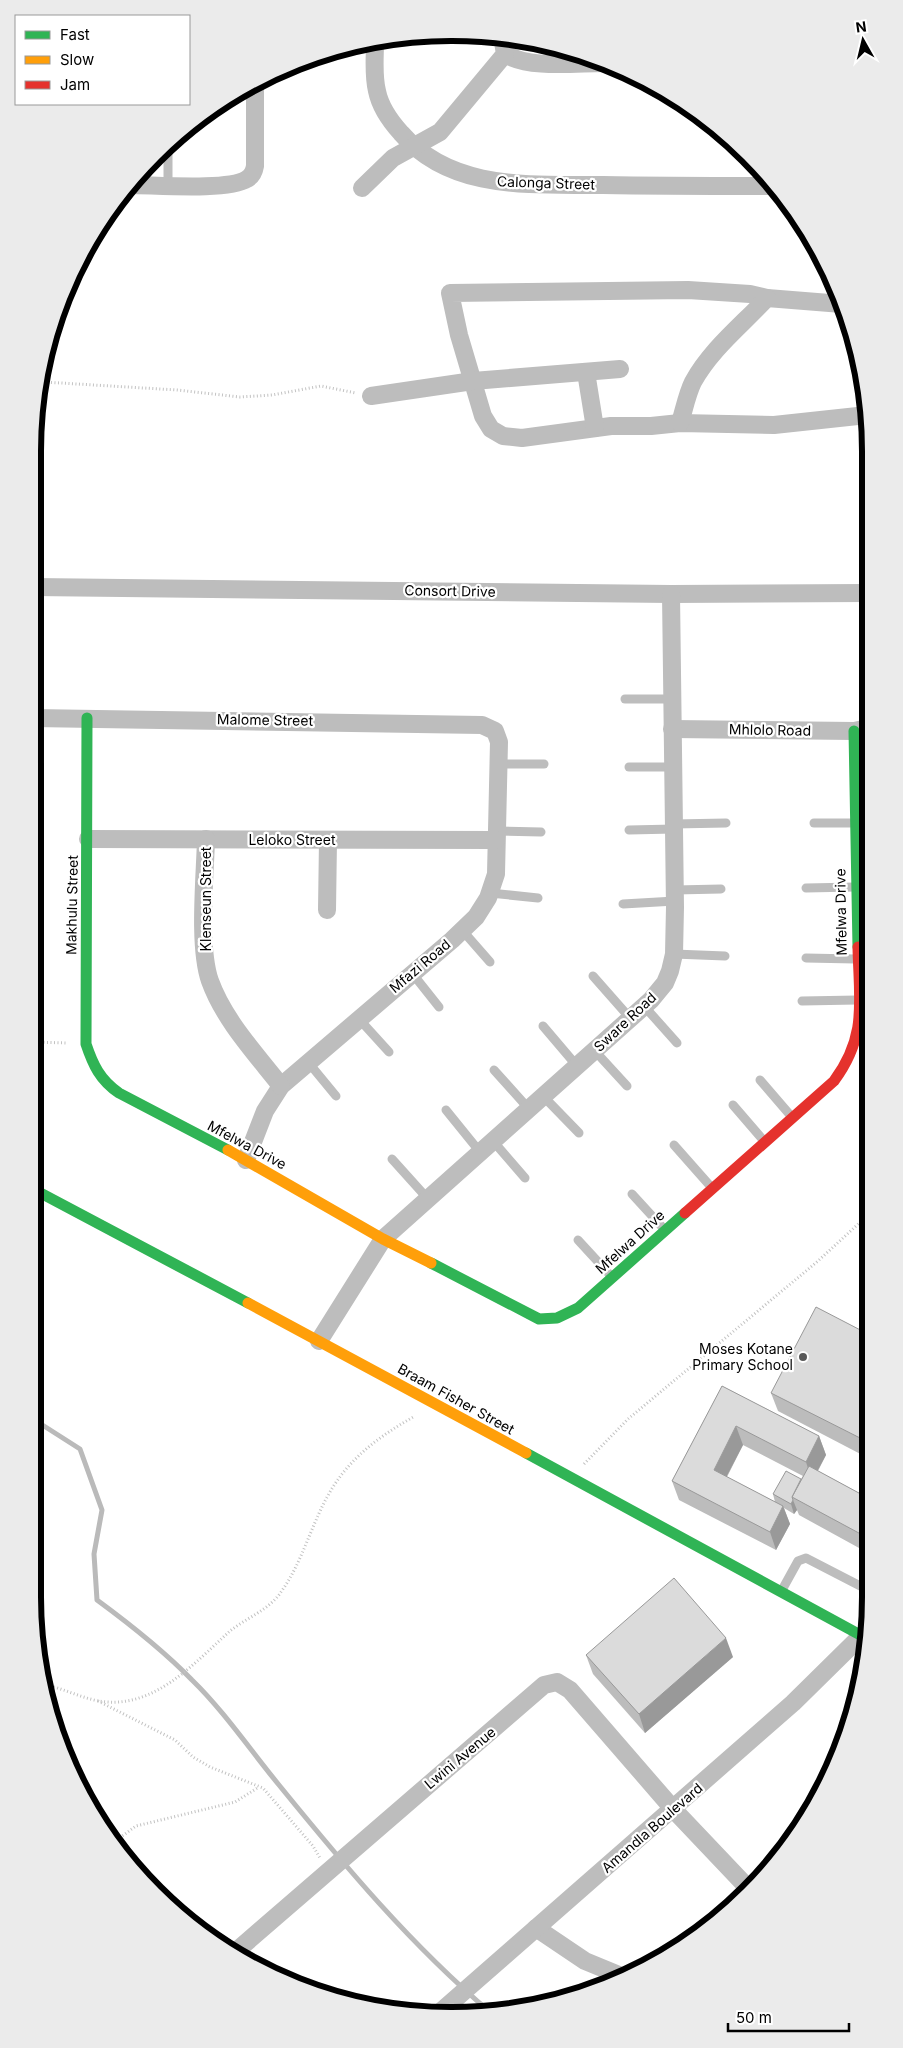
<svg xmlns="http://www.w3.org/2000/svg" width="903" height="2048" font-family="Inter,sans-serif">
<rect width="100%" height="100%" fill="#fff"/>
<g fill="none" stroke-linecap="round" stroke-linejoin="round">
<path stroke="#bababa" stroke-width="5" d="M 33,1419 L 80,1449 L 102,1510 L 94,1554 L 97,1600 C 131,1625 163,1650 192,1680 C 223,1710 251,1751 279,1785 C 344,1865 411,1945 490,2012"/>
<g stroke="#c2c2c2" stroke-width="3" stroke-dasharray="1 2.5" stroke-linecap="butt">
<polyline points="44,382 177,390 240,397 272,395 321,386 356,393"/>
<polyline points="33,1042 68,1043"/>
<polyline points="584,1464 628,1419 818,1261 869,1214"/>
<path d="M 47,1685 C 63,1689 78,1696 94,1700 C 151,1713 192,1665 230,1631 C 246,1618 269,1610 281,1592 C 304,1560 312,1520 333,1487 C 353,1455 383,1434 415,1416"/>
<polyline points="98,1701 175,1740 193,1757 210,1767 263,1788 313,1846 320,1858"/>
<polyline points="114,1842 136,1826 235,1802 259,1787"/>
</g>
<g stroke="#bdbdbd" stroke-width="9">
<polyline points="168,185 168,145"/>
<polyline points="625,699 672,699"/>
<polyline points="498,764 544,764"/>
<polyline points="629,767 673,767"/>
<polyline points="814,823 854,823"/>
<polyline points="674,824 726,823"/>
<polyline points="629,830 674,829"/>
<polyline points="496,831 541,832"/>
<polyline points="806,888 855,887"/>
<polyline points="675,890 721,889"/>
<polyline points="490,893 538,898"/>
<polyline points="623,904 675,901"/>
<polyline points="462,930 490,962"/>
<polyline points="674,954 725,956"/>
<polyline points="806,958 855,959"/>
<polyline points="412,973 439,1007"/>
<polyline points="593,976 630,1018"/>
<polyline points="802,1001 857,1000"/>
<polyline points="644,1006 677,1043"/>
<polyline points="359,1019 389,1052"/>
<polyline points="543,1026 577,1066"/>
<polyline points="594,1050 627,1086"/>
<polyline points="308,1062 336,1096"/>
<polyline points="494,1070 529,1109"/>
<polyline points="760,1080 791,1116"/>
<polyline points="543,1096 579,1133"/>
<polyline points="733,1105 764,1141"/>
<polyline points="446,1110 480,1152"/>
<polyline points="493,1141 525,1178"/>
<polyline points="674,1145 712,1188"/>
<polyline points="392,1159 428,1199"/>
<polyline points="632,1194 664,1229"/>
<polyline points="578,1240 612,1277"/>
<polyline points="782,1590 798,1561 806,1558 870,1591"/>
</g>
<g stroke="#bdbdbd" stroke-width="18">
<path d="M 375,42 C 375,58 373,75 377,91 C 380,106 391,122 401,133 C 452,192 532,184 603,185 C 659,186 716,186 773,186"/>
<path d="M 505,54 C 529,69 575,63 603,63"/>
<path d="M 130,185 C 155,185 228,191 247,179 C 252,176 254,172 255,166 L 255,83"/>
<polyline points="362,188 393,158 440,132 505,54 502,36"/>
<polyline points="842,304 767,298 750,294 688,290 450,293 459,335 483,416 491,429 503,436 522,438 611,426 651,426 680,423 774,425 867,415"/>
<polyline points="586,372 595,428"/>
<polyline points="371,396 473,381 620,369"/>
<path d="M 680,423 C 684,410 687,394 693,382 C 711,349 742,325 767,298"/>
<polyline points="33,587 671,594 867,593"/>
<polyline points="33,718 482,725 495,731 499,742 496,874 488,898 476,917 452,940 281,1086 265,1111 246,1160"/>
<polyline points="672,729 854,731 868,728"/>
<polyline points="88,839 496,840"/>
<path d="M 206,839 C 205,877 198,947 210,981 C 224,1020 256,1054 281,1086"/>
<polyline points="327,910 328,840"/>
<polyline points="319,1341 383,1239 651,1000 665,983 670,971 674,954 675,907 671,594"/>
<polyline points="536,1928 585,1961 619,1975"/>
<polyline points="234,1953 544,1685 557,1682 570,1690 674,1810 748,1888"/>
<polyline points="438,2014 793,1703 861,1636"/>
</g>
<g stroke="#30b455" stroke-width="11">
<path d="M 87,718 L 86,1044 C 93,1065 100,1080 119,1093 L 228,1150"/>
<polyline points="854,731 858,947"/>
<polyline points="33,1189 248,1303"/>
<polyline points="431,1263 539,1319 557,1318 578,1308 685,1213"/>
<polyline points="526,1453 864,1637"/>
</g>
<g stroke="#ff9f0a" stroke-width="11">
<polyline points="228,1150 383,1239 431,1263"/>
<polyline points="248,1303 526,1453"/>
</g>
<path stroke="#e5322d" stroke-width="11" d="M 685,1213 L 834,1081 C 868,1035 859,1001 858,947"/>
</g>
<g fill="#bcbcbc" fill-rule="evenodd">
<polygon points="870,1335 870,1459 778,1411 771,1393"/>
<path d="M 722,1386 L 819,1436 L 826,1455 L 818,1471 L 870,1499 L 870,1554 L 799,1515 L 797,1510 L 794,1514 L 784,1508 L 790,1524 L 776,1550 L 679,1500 L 672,1481 ZM 743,1445 L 803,1476 L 801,1479 L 773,1494 L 775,1502 L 727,1477 Z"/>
<polygon points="586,1655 733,1657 645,1733 593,1674"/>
</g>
<g fill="#999">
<polygon points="736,1426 743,1445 720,1489 714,1470"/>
<polygon points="819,1436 826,1455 812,1481 806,1462"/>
<polygon points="793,1500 797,1510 794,1514 791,1504"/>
<polygon points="783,1506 790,1524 776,1550 770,1532"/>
<polygon points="726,1638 733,1657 645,1733 639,1714"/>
</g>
<g fill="#dbdbdb" stroke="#999">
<polygon points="816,1307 870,1335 870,1443 771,1393"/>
<polygon points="722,1386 819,1436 806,1462 736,1426 714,1470 783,1506 770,1532 672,1481"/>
<polygon points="809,1466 870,1499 870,1539 792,1497"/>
<polygon points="786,1471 801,1479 792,1497 793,1500 791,1504 773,1494"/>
<polygon points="674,1578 726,1638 639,1714 586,1655"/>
</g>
<circle fill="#595959" stroke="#fff" stroke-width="2" cx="803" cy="1357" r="5"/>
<g text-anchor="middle" stroke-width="4.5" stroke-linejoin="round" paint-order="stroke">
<g font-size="14" fill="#000" stroke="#fff">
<text transform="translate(546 183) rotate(2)" y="5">Calonga Street</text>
<text transform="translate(450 591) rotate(1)" y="5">Consort Drive</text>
<text transform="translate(265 720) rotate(1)" y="5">Malome Street</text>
<text transform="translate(770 730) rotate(1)" y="5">Mhlolo Road</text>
<text x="292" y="845">Leloko Street</text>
<text transform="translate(206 899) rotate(-90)" y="5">Klenseun Street</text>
<text transform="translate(72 905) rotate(-89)" y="5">Makhulu Street</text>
<text transform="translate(841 912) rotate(-91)" y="5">Mfelwa Drive</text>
<text transform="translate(420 966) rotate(-40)" y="5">Mfazi Road</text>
<text transform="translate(625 1022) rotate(-43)" y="5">Sware Road</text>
<text transform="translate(247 1145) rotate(28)" y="5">Mfelwa Drive</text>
<text transform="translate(630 1242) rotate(-42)" y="5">Mfelwa Drive</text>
<text transform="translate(456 1399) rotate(29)" y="5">Braam Fisher Street</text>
<text transform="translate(460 1758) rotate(-40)" y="5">Lwini Avenue</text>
<text transform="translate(652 1828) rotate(-41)" y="5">Amandla Boulevard</text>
</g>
<g font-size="14" fill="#000" stroke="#fff" text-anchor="end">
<text x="793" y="1354">Moses Kotane<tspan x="793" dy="16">Primary School</tspan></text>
</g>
</g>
<path d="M0 0H903V2048H0ZM451 41H452A410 410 0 0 1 862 451V1597A410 410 0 0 1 452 2007H451A410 410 0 0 1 41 1597V451A410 410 0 0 1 451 41Z" fill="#ebebeb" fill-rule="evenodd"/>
<path fill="none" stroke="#000" stroke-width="6" d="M451 41H452A410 410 0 0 1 862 451V1597A410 410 0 0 1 452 2007H451A410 410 0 0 1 41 1597V451A410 410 0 0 1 451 41Z"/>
<rect x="15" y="15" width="175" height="90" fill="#ffffff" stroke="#999999"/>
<rect x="25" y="31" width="25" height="8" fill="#30b455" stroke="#999999"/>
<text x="60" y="40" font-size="15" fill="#000000">Fast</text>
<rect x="25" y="56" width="25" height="8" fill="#ff9f0a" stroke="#999999"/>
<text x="60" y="65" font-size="15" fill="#000000">Slow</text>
<rect x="25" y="81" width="25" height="8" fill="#e5322d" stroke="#999999"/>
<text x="60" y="90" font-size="15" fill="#000000">Jam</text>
<g transform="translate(863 40) rotate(352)" stroke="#ffffff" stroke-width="4" paint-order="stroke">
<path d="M0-4L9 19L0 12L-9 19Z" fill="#000000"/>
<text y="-8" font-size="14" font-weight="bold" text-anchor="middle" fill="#000000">N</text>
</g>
<path d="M728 2023v8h121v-8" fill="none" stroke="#000000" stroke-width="2.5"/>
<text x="736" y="2023" font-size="15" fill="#000000" stroke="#ffffff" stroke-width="4" paint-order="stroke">50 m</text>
</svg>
